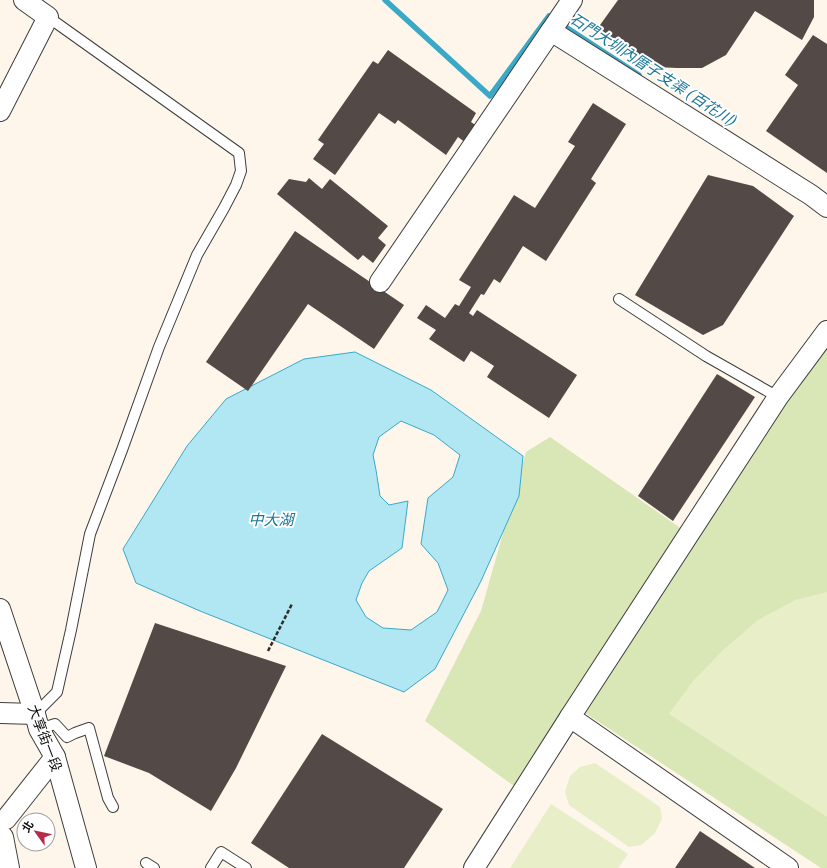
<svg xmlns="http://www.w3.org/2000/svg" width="827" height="868" font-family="'Libre Baskerville','Noto Sans TC',serif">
<rect width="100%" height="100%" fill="#fef6ea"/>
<g fill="#d8e7b5">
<polygon points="827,333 827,868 821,868 579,709"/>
<polygon points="550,437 689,534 522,792 425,721 481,611 526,452"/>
</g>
<g fill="#e8eec7">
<polygon points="827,592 827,817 669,714 693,681 723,650 758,620 795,600"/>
<polygon points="595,763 660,807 662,818 655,833 641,845 629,847 569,805 565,792 570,776 580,767"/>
<polygon points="551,804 628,854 618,868 510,868"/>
</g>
<path fill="#b0e7f3" stroke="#3aa9c8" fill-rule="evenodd" d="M 355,352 L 431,390 L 523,456 L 519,496 L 481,581 L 435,669 L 404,692 L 200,611 L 136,583 L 123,549 L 187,446 L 226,399 L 304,359 ZM 401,421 L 434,435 L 460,455 L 453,477 L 428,498 L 421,544 L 438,563 L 448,590 L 437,612 L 411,630 L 383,628 L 366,617 L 356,600 L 362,583 L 369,571 L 402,548 L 408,501 L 389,505 L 380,496 L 376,470 L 373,455 L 379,437 Z"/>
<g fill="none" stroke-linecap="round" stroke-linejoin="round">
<polyline stroke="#3aa9c8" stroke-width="5.5" points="385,0 490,96 549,16 639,75"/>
</g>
<g fill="#534a48">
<polygon points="618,0 814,0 814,17 802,40 755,11 726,55 702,68 677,68 655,67 623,45 595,32"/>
<polygon points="813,35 827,44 827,173 766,131 798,85 785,75"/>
<polygon points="388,50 476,113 471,122 478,127 466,143 458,137 446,155 398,120 395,124 379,113 335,175 313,159 324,144 318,140 373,61 378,64"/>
<polygon points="593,103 626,124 591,179 596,183 546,261 523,246 500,283 494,279 484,295 481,294 469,313 473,316 477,310 577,375 549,418 487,377 494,366 471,351 464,362 429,339 436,330 417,318 426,305 445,318 455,304 459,306 471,287 459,280 514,195 535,208 575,146 568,142"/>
<polygon points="708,175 753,186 794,216 723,325 703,335 635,295"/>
<polygon points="309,178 322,189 330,179 388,226 378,238 386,245 373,263 363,255 358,260 277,194 289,179 306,182"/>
<polygon points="295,231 404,305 374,349 308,304 248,391 206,362"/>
<polygon points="717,374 755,397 673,521 638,496"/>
<polygon points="155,623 286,666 236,768 211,811 149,773 104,756"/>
<polygon points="322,734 443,809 404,868 289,868 251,843"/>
<polygon points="700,831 755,868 675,868"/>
</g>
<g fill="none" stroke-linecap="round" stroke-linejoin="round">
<g stroke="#3e3e3e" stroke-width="12">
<g id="service">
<polyline points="619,299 706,356 778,397"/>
<polyline points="35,714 57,692 71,630 90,534 122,450 159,347 197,255 224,208 236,185 241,171 239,153 48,17"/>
<polyline points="39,729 55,724 67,737 75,733 89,728 108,798 113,807"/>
<polyline points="146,863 154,868"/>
<polyline points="211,868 221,852 246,868"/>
</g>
</g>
<g stroke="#3e3e3e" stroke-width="22">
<g id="minor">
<polyline points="551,31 572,0"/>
<polyline points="0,111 48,17 24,0"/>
<polyline points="380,282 551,31 811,195 827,207"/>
<polyline points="0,609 35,714 39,729 55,757 86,868"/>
<polyline points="0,713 35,714"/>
<polyline points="0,821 6,819 55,757"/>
<polyline points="0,834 3,837 9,868"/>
<polyline points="474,868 570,717"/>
<polyline points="788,868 570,717 778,397 827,331"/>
</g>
</g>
<polyline stroke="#2d2d2d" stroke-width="2.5" stroke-dasharray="4 2" stroke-linecap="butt" points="268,651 292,604"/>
<use href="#service" stroke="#fff" stroke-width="10"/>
<use href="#minor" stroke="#fff" stroke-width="20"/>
</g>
<g text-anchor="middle" stroke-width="4" stroke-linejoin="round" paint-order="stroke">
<g font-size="14" fill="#0b0b0b" stroke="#fff">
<text transform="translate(45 738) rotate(69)" y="5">大享街一段</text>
</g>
<g font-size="15" font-style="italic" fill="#1a7797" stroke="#fff">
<text transform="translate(653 70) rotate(33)" y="5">石門大圳內厝子支渠 (百花川)</text>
<text x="271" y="525">中大湖</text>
</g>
</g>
<g transform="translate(36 832) rotate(303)"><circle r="19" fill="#ffffff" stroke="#9d9d9d"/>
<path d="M0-3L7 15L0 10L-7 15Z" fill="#b52949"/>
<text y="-6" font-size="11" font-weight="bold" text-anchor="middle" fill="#0b0b0b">北</text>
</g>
</svg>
